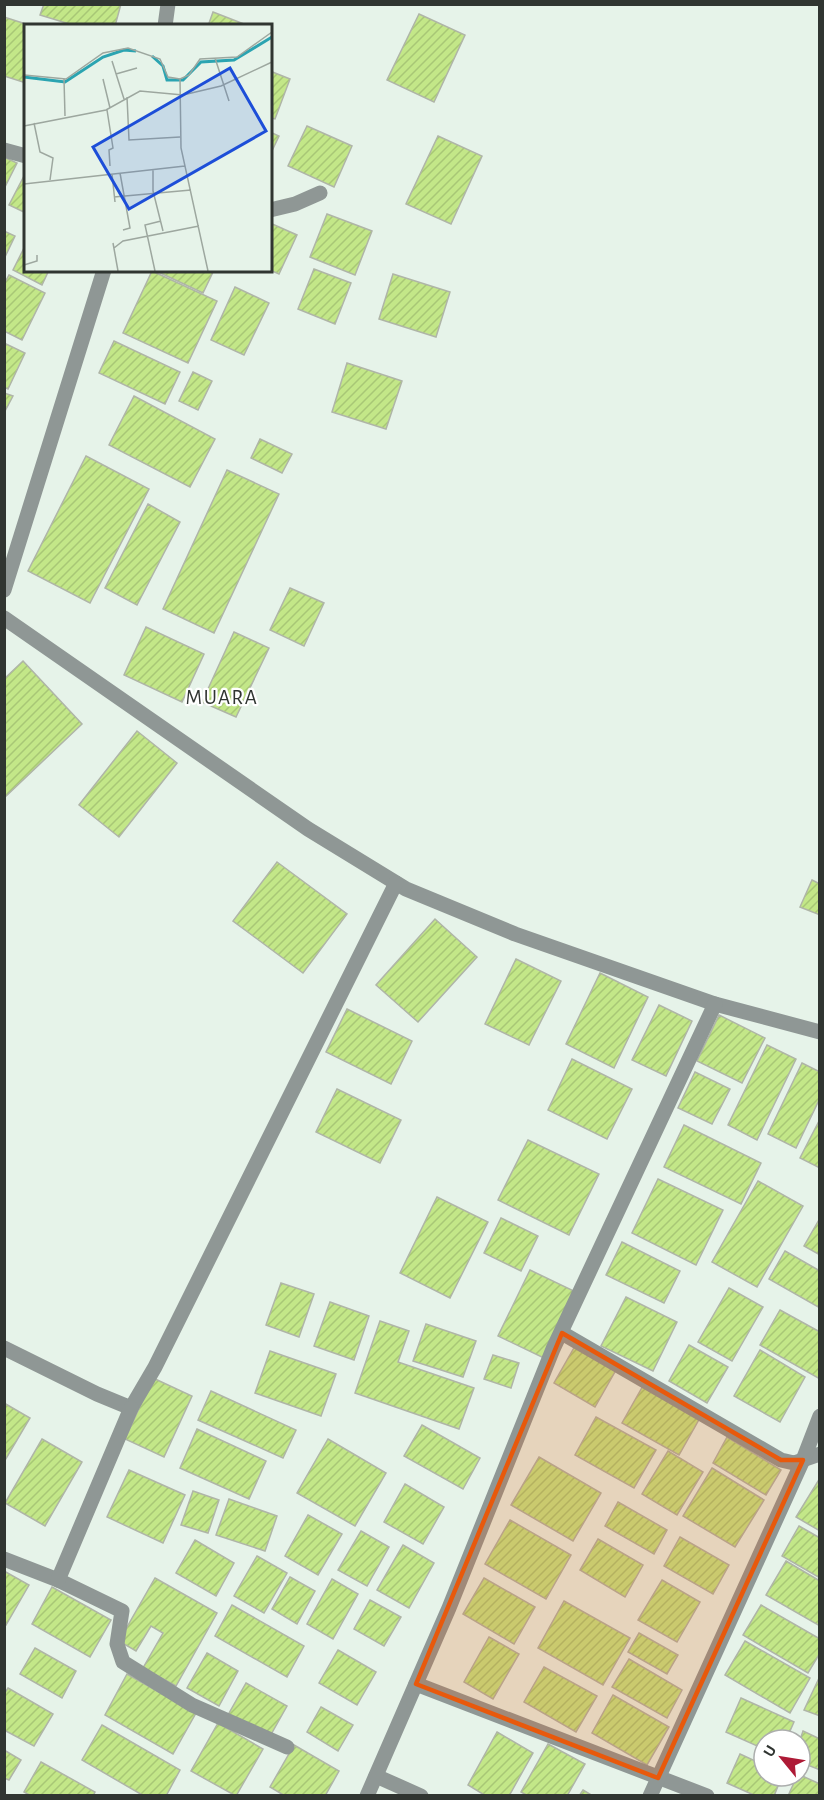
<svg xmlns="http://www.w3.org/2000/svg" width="824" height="1800" font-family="'Alegreya Sans',sans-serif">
<defs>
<pattern id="building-hatch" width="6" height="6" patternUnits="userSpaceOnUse" patternTransform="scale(1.5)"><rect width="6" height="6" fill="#c3e788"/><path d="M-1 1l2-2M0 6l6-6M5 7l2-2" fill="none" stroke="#a8c776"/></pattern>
</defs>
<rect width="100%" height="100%" fill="#e6f3e9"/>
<g fill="url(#building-hatch)" stroke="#afb5a7" stroke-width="1.5">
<polygon points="44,4 121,4 115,26 76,26 40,15"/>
<polygon points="213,12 249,26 208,26"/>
<polygon points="419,14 465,35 434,102 387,80"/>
<polygon points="4,17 32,26 26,26 26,83 4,76"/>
<polygon points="270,71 290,79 275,119 270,118"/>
<polygon points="307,126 352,146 334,187 288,166"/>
<polygon points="270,132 279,136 270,155"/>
<polygon points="438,136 482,156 451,224 406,204"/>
<polygon points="4,157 17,163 4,189"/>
<polygon points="26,172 26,213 9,205"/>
<polygon points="327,214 372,231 355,275 310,257"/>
<polygon points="270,223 297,235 279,274 270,270"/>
<polygon points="4,231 15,236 4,259"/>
<polygon points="24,248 26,270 49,270 42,285 13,270"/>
<polygon points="314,269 351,283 335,324 298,309"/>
<polygon points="154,270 214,270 203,293"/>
<polygon points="152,271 217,301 188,363 123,333"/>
<polygon points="393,274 450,292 436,337 379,319"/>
<polygon points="9,275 45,293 22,340 4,331 4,284"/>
<polygon points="235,287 269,303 244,355 211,340"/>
<polygon points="114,341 180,372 165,404 99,373"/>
<polygon points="4,343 25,353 8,389 4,387"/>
<polygon points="347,363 402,381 386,429 332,412"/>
<polygon points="193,372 212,381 198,410 179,401"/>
<polygon points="4,393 13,396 4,413"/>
<polygon points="134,396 215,439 190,487 109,445"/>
<polygon points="260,439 292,454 282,473 251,458"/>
<polygon points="86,456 149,489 90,603 28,571"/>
<polygon points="227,470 279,494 214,633 163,609"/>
<polygon points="148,504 180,522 137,605 105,588"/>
<polygon points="290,588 324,603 304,646 270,630"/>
<polygon points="146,627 204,654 182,702 124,675"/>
<polygon points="234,632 269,648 236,717 202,702"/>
<polygon points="23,661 82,724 4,798 4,679"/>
<polygon points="137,731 177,763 119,837 79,805"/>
<polygon points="277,862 347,914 303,973 233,921"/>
<polygon points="812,880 820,884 820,915 800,907"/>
<polygon points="435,919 477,957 418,1022 376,985"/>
<polygon points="516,959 561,981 529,1045 485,1024"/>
<polygon points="600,973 648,997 614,1068 566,1044"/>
<polygon points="659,1005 692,1021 666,1076 632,1060"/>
<polygon points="347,1009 412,1041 391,1084 326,1052"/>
<polygon points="719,1015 765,1038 742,1083 697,1061"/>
<polygon points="767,1045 796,1059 757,1140 728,1125"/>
<polygon points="572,1059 632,1089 607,1139 548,1110"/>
<polygon points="802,1063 820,1072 820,1098 796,1148 768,1134"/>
<polygon points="695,1072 730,1089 712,1124 678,1108"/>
<polygon points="337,1089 401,1120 380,1163 316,1132"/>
<polygon points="820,1119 820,1168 800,1158"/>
<polygon points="684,1125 761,1163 741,1204 664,1167"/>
<polygon points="528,1140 599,1174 569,1235 498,1200"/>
<polygon points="658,1179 723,1210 696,1265 632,1233"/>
<polygon points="758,1181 803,1206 757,1287 712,1262"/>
<polygon points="437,1197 488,1222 450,1298 400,1273"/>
<polygon points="501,1218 538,1236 521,1271 484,1253"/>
<polygon points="820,1218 820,1255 804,1246"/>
<polygon points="622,1242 680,1271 664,1303 606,1275"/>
<polygon points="785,1251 820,1271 820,1308 769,1279"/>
<polygon points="530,1270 578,1293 546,1359 498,1336"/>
<polygon points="281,1283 314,1294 299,1337 266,1325"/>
<polygon points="729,1288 763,1307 732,1361 698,1342"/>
<polygon points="626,1297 677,1322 653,1371 601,1346"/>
<polygon points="330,1302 369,1316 354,1360 314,1346"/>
<polygon points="780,1310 820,1332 820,1379 760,1345"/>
<polygon points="380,1321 409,1331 398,1362 474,1388 459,1429 355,1393"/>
<polygon points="426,1324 476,1341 463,1377 413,1361"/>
<polygon points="689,1345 728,1367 707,1403 669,1381"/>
<polygon points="575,1346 616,1370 595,1407 554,1383"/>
<polygon points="760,1350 805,1377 780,1422 734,1396"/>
<polygon points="270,1351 336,1374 321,1416 255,1393"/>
<polygon points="493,1355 519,1363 511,1388 484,1379"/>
<polygon points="153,1378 192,1396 164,1457 125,1439"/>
<polygon points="644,1384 701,1416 679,1455 622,1423"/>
<polygon points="211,1391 296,1430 283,1458 198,1420"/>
<polygon points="4,1403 30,1418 4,1462"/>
<polygon points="596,1417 656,1450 634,1488 575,1455"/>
<polygon points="422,1425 480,1458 463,1489 404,1456"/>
<polygon points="197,1429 266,1461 249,1499 180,1468"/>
<polygon points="727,1437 781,1470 766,1495 713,1463"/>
<polygon points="42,1439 82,1462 45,1526 5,1503"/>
<polygon points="328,1439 386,1473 355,1526 297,1493"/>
<polygon points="668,1451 703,1472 677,1515 642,1494"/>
<polygon points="539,1457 601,1493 573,1541 511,1505"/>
<polygon points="712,1468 764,1500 735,1547 683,1516"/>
<polygon points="129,1470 185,1495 163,1543 107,1517"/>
<polygon points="820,1478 820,1531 796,1517"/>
<polygon points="405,1484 444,1507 423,1544 384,1522"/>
<polygon points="193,1491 219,1500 208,1533 181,1525"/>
<polygon points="229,1499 277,1516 265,1551 216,1535"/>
<polygon points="618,1502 667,1530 654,1554 605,1526"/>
<polygon points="308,1515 342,1534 318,1575 285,1556"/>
<polygon points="510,1520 571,1555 546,1599 485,1564"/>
<polygon points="799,1526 820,1538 820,1578 782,1556"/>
<polygon points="361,1531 389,1547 367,1586 338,1570"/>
<polygon points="680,1537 729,1565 713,1594 664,1566"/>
<polygon points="598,1539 643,1565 625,1597 580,1570"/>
<polygon points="195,1540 234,1563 216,1596 176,1573"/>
<polygon points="403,1545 434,1563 409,1608 377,1590"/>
<polygon points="257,1556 287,1573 264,1613 234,1596"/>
<polygon points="786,1561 820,1581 820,1626 766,1595"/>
<polygon points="4,1571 29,1585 6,1625 4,1624"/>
<polygon points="290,1577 315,1591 297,1624 272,1609"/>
<polygon points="155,1578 217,1613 176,1686 143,1668 163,1633 151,1626 136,1651 119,1641"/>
<polygon points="484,1578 535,1607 514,1644 463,1614"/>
<polygon points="332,1579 358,1594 333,1639 307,1624"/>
<polygon points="662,1580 700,1602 677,1642 638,1620"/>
<polygon points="52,1587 111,1620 90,1657 32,1624"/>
<polygon points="370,1600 401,1617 384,1646 354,1629"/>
<polygon points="564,1601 630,1638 603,1685 538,1648"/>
<polygon points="232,1605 304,1646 287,1677 215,1636"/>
<polygon points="761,1605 820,1639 820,1653 808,1673 743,1635"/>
<polygon points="639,1633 678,1655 667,1674 628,1652"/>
<polygon points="489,1637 519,1654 493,1699 464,1682"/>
<polygon points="745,1641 810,1678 790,1713 725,1675"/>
<polygon points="35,1648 76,1671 62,1698 20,1674"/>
<polygon points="338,1650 376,1672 357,1705 319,1683"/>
<polygon points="207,1653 238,1671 219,1706 187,1688"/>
<polygon points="629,1659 682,1690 667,1718 612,1687"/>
<polygon points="544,1667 597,1696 576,1732 524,1702"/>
<polygon points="127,1674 196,1713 173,1754 105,1715"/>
<polygon points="820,1676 820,1716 804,1710"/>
<polygon points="246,1683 287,1706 269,1738 228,1715"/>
<polygon points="8,1688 53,1714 34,1746 4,1730 4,1694"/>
<polygon points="613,1695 669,1727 647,1765 592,1733"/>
<polygon points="741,1698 794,1722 786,1740 764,1740 764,1749 726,1732"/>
<polygon points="321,1707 353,1725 338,1751 307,1732"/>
<polygon points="218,1723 263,1749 236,1796 191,1771"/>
<polygon points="102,1725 180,1770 166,1796 144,1796 82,1760"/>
<polygon points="803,1731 820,1739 820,1770 800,1762 800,1740"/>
<polygon points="497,1732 533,1753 509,1796 486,1796 468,1785"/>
<polygon points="548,1744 585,1764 567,1796 528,1796 521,1792"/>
<polygon points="294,1745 339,1771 325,1796 285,1796 270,1787"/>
<polygon points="4,1750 21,1760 9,1780 4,1778"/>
<polygon points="740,1754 764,1765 764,1776 782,1776 774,1796 756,1796 727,1783"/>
<polygon points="41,1762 95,1792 93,1796 31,1796 24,1792"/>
<polygon points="800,1775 820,1784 820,1796 788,1796 797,1776"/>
<polygon points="583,1790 593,1796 579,1796"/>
</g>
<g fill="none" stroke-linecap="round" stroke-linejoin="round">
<g stroke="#8f9795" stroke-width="15">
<polyline points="165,26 168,4"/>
<polyline points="4,150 26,156"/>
<polyline points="270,210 295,204 320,193"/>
<polyline points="4,590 104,270"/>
<polyline points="4,618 308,829 406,889 515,934 715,1004 820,1032"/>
<polyline points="562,1333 781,1460 794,1463 820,1454"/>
<polyline points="4,1348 97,1394 131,1408 155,1367 396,883"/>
<polyline points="4,1559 58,1580 122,1611 117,1644 123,1662 192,1705 287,1747"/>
<polyline points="58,1580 131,1408"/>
<polyline points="416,1684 707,1796"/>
<polyline points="376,1776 421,1796"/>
<polyline points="367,1796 449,1608 553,1349 715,1004"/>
<polyline points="650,1796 803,1460 820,1416"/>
</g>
</g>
<path fill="#e8590c" fill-opacity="0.2" stroke="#e8590c" stroke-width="4.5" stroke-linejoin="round" d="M 562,1333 L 781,1460 L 803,1460 L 658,1778 L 416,1684 Z"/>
<g text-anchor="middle" stroke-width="4.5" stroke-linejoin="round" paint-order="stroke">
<g font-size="21" letter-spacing="1.5" fill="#303531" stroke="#fff">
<text x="222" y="704">MUARA</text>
</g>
</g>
<g transform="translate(24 24)">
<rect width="248" height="248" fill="#e6f3e9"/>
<path fill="none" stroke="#2ba4b1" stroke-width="3" d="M 128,32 L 139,42 L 143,56 L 159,56 L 177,38 L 210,36 L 248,13M 0,53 L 41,58 L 79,33 L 100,26 L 112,27"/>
<path fill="none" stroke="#9da79f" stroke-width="1.5" d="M 191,34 L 205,77M 88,37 L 100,75M 92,50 L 113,44M 0,51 L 42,55 L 79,29 L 104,24 L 136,35 L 144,53 L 156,55 L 165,51 L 176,35 L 213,33 L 248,8M 40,55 L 41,92M 79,55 L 86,84M 156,55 L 157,124 L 184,247M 103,73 L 105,116 L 156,113M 83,86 L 89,124 L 85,126 L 86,142M 10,99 L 16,128 L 29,134 L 26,156M 0,102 L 82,86 L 116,67 L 159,71 L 197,62 L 248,38M 129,145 L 129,167 L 139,207M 96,149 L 106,204 L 99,206M 88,150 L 91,178M 0,160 L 161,142M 90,173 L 167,166M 89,219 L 94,247M 90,224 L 99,217 L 175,202M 0,241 L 13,237 L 13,231M 131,247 L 121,201 L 137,197"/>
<path fill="#1d4ed8" fill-opacity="0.15" stroke="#1d4ed8" stroke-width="3" d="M 206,44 L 242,107 L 105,185 L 69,123 Z"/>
<rect width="248" height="248" fill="none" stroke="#303531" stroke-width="3"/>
</g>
<rect width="824" height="1800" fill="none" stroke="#303531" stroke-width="12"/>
<g transform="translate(782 1758) rotate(300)"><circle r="28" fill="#ffffff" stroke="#acaead" stroke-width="1.5"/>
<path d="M0-4.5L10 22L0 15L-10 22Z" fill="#ae1a36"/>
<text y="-9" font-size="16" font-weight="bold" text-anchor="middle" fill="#303531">U</text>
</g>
</svg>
